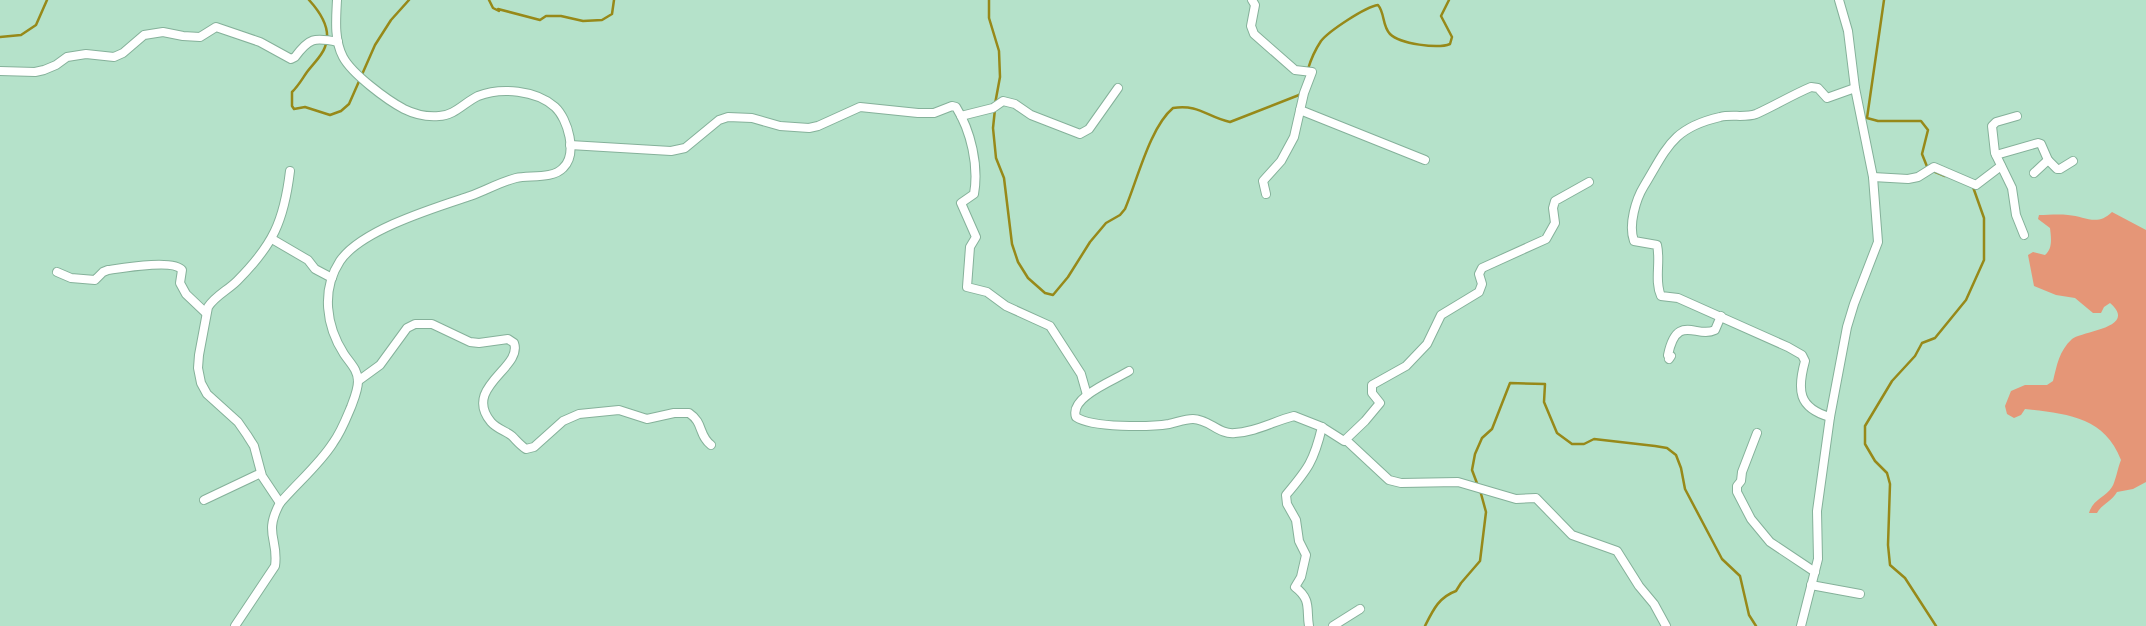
<svg xmlns="http://www.w3.org/2000/svg" width="2146" height="626" font-family="'Noto Serif',serif">
<rect width="100%" height="100%" fill="#b5e2ca"/>
<path fill="#e59677" d="M 2112,212 L 2146,230 L 2146,482 L 2133,489 L 2117,492 C 2112,501 2102,504 2097,513 L 2089,513 C 2093,499 2105,498 2112,487 C 2115,483 2118,467 2121,460 C 2104,416 2066,414 2025,409 L 2021,415 L 2014,418 L 2007,414 L 2005,406 L 2011,391 L 2025,385 L 2047,385 L 2053,381 C 2057,365 2059,351 2072,339 C 2081,331 2139,328 2110,303 L 2104,307 L 2101,313 L 2093,313 L 2075,298 L 2056,295 L 2034,286 L 2028,255 L 2033,252 L 2045,255 C 2053,249 2051,237 2050,228 L 2038,219 L 2039,215 C 2048,215 2058,214 2068,215 C 2085,216 2097,227 2112,212 Z"/>
<g fill="none" stroke-linecap="round" stroke-linejoin="round">
<g stroke="#978919" stroke-width="2.5">
<path d="M 309,0 C 320,12 332,30 325,47 C 322,56 313,64 307,72 C 302,79 299,85 292,92 L 292,106 L 294,109 L 305,107 L 330,115 L 341,111 L 349,104 L 375,45 L 391,20 L 409,0"/>
<polyline points="489,0 493,8 499,11 498,9 540,20 546,16 561,16 583,21 602,20 612,14 614,0"/>
<polyline points="989,0 989,18 999,51 1000,77 995,104"/>
<polyline points="1884,0 1867,118 1878,121 1921,121 1928,130 1922,154 1928,169"/>
<polyline points="0,37 21,35 36,25 47,0"/>
<path d="M 1308,69 C 1311,59 1315,50 1321,41 C 1329,31 1365,7 1378,5 C 1385,13 1382,26 1390,34 C 1400,44 1438,49 1450,44 L 1452,37 L 1441,16 L 1449,0"/>
<path d="M 995,109 L 993,128 L 996,158 L 1004,178 L 1012,244 L 1018,262 L 1028,278 L 1045,293 L 1053,295 L 1068,277 L 1090,242 L 1106,223 L 1120,215 L 1125,209 C 1137,181 1150,127 1173,108 C 1199,104 1207,117 1230,122 L 1299,95 L 1302,92"/>
<polyline points="1933,171 1945,176"/>
<polyline points="1478,486 1472,470 1475,454 1482,438 1492,429 1510,383 1545,384 1544,402 1557,433 1572,444 1584,444 1594,439 1655,446 1667,448 1676,455 1681,468 1685,489 1722,559 1740,576 1749,615 1756,626"/>
<path d="M 1425,626 C 1433,610 1439,597 1456,591 L 1461,583 L 1480,561 L 1486,512 L 1480,490"/>
<polyline points="1936,626 1905,578 1890,565 1888,545 1890,484 1887,473 1875,461 1865,444 1865,426 1892,381 1915,356 1922,343 1935,338 1966,300 1984,260 1984,218 1973,187"/>
</g>
<g stroke="#85b19a" stroke-width="10">
<g id="minor">
<polyline points="1252,0 1255,5 1251,26 1254,34 1295,70 1312,72 1304,93 1294,137 1281,161 1263,181 1266,194"/>
<path d="M 0,71 L 35,72 L 44,70 L 56,65 L 67,57 L 86,54 L 114,57 L 123,53 L 144,35 L 163,32 L 183,36 L 200,37 L 216,27 L 260,42 L 291,59 L 295,57 C 309,38 314,37 338,42"/>
<polyline points="1300,110 1425,160"/>
<polyline points="961,116 993,108 1003,101 1015,104 1031,115 1080,134 1089,129 1118,88"/>
<polyline points="2017,116 1996,122 1992,126 1995,153 2012,188 2016,215 2024,235"/>
<path d="M 570,145 L 671,151 L 685,148 L 719,120 L 728,117 L 752,118 L 780,126 L 809,128 L 818,126 L 860,107 L 918,113 L 934,113 L 952,106 L 956,107 C 971,131 979,166 974,194 L 961,203 L 976,237 L 970,247 L 967,287 L 987,292 L 1006,306 L 1050,326 L 1081,374 L 1087,395"/>
<polyline points="1996,155 2038,143 2041,144 2048,160 2057,169 2060,169 2073,161"/>
<polyline points="2034,173 2048,160"/>
<polyline points="1873,177 1908,179 1918,177 1934,167 1976,185 2001,166"/>
<polyline points="272,239 308,260 315,269 332,278"/>
<path d="M 57,272 L 71,278 L 95,280 L 103,272 L 108,270 C 122,268 174,259 182,270 L 180,283 L 186,294 L 206,313"/>
<path d="M 1669,359 L 1671,356 L 1668,355 C 1677,312 1697,339 1715,330 L 1721,316"/>
<path d="M 1129,371 C 1115,380 1069,397 1076,417 C 1092,428 1150,427 1169,424 C 1178,422 1185,419 1193,419 C 1209,419 1219,435 1235,433 C 1256,432 1274,421 1294,416 L 1322,427 L 1344,441 L 1365,421 L 1380,403 L 1372,393 L 1372,385 L 1406,366 L 1427,344 L 1441,315 L 1479,292 L 1482,284 L 1479,274 L 1482,268 L 1546,239 L 1555,223 L 1553,208 L 1555,201 L 1589,182"/>
<path d="M 358,381 L 380,365 L 407,328 L 415,324 L 432,324 L 470,342 L 479,343 L 508,339 L 514,343 C 523,368 462,387 491,422 C 497,429 506,431 512,436 C 517,441 520,445 526,449 L 534,447 L 563,421 L 579,414 L 619,410 L 647,419 L 674,413 L 689,413 C 704,423 698,435 711,445"/>
<path d="M 1830,417 C 1798,408 1797,390 1805,361 L 1802,355 L 1788,347 L 1678,298 L 1661,296 C 1654,281 1661,261 1657,245 L 1634,241 C 1628,225 1636,199 1644,186 C 1667,148 1672,128 1720,117 C 1731,114 1745,118 1756,114 C 1774,106 1792,95 1811,87 L 1818,88 L 1827,98 L 1855,88"/>
<polyline points="1757,433 1742,472 1741,481 1737,486 1737,492 1751,519 1770,542 1815,572"/>
<polyline points="1346,440 1389,480 1401,483 1458,482 1516,499 1536,498 1572,535 1617,551 1639,586 1654,604 1666,626"/>
<polyline points="204,500 261,473"/>
<path d="M 280,503 L 262,476 L 254,446 L 247,435 L 238,422 L 207,394 L 201,383 L 198,368 L 199,355 L 208,307 C 215,296 228,290 237,281 C 273,245 284,221 290,171"/>
<polyline points="1811,585 1860,594"/>
<path d="M 235,626 L 275,566 C 279,539 263,534 280,503 C 297,483 319,465 333,443 C 341,432 346,419 351,407 C 354,399 358,390 358,381 C 358,370 350,363 344,354 C 326,326 321,290 340,261 C 361,230 434,208 470,196 C 485,191 500,182 516,178 C 529,175 553,179 563,168 C 578,154 568,119 555,107 C 536,90 501,87 478,96 C 465,102 454,116 439,116 C 427,117 414,114 404,109 C 387,100 352,74 343,57 C 334,40 336,19 337,0"/>
<path d="M 1309,626 C 1306,609 1312,600 1295,587 L 1301,577 L 1306,555 L 1299,541 L 1296,520 L 1287,504 L 1286,495 C 1308,469 1314,461 1322,427"/>
<polyline points="1333,626 1360,609"/>
<polyline points="1801,626 1818,559 1817,511 1830,417 1847,327 1854,304 1878,242 1873,177 1855,88 1848,31 1839,0"/>
</g>
</g>
<use href="#minor" stroke="#fff" stroke-width="8"/>
</g>
</svg>
